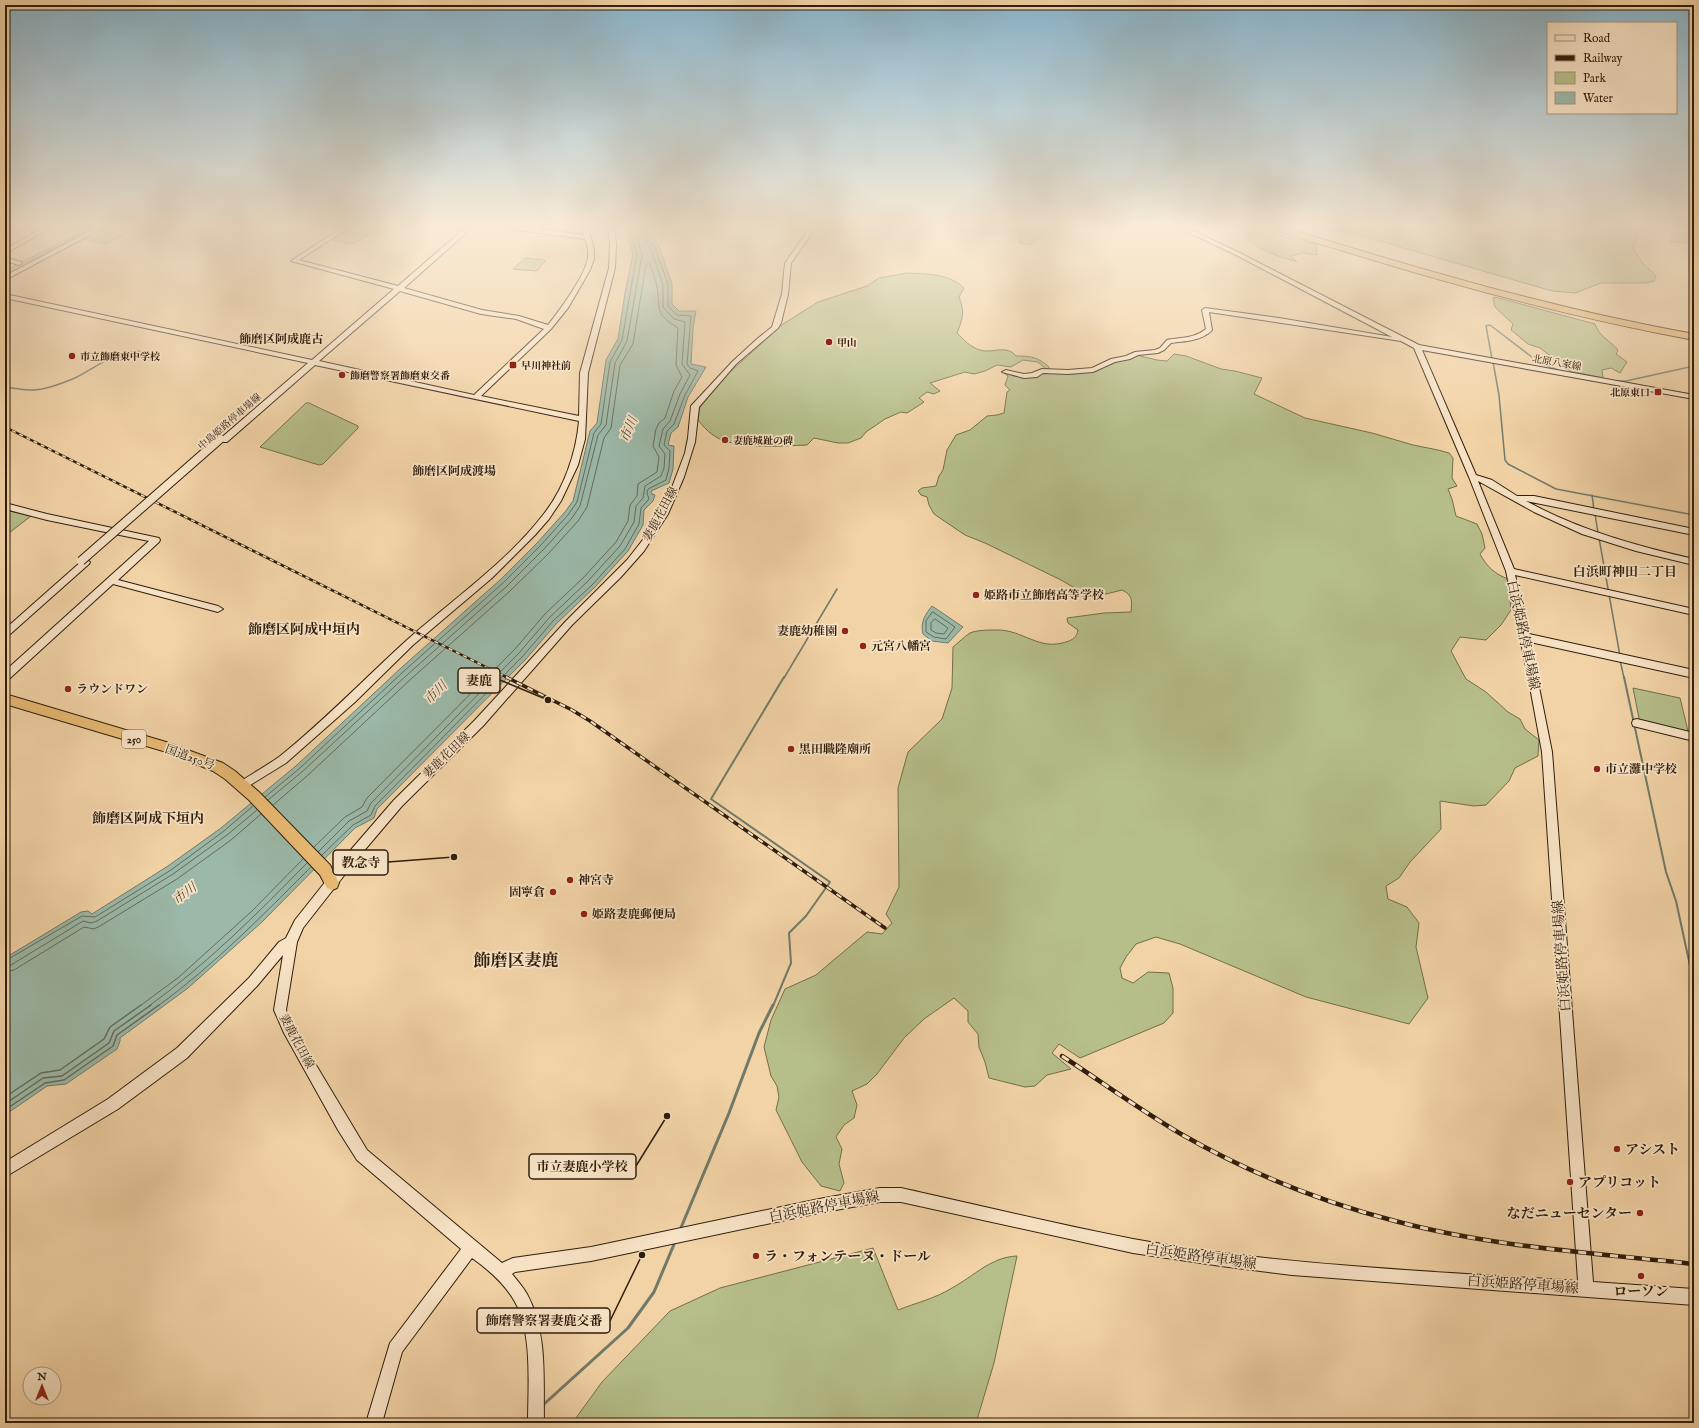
<svg xmlns="http://www.w3.org/2000/svg" width="1699" height="1428" font-family="'IM FELL English','Noto Serif JP',serif">
<rect width="100%" height="100%" fill="#f2d3a6"/>
<filter id="stains"><feTurbulence type="fractalNoise" baseFrequency=".005" numOctaves="4"/><feColorMatrix values="0 0 0 0 .2 0 0 0 0 .09 0 0 0 0 .02 0 0 0 .5 -.17"/></filter>
<radialGradient id="worn" r=".72"><stop offset=".6" stop-color="#630" stop-opacity="0"/><stop offset="1" stop-color="#630" stop-opacity=".3"/></radialGradient>
<g fill="#b6be8a" stroke="#726e4b">
<polygon points="958,227 1038,227 1042,232 1031,245 1020,243 1020,236 1019,230 987,234 961,230"/>
<path d="M 1259,227 L 1270,230 L 1284,237 L 1316,244 L 1317,255 L 1302,253 L 1291,256 L 1297,262 C 1278,256 1257,251 1244,235 L 1247,230 Z"/>
<polygon points="1306,227 1653,227 1638,233 1633,248 1640,260 1656,276 1654,281 1646,283 1601,283 1575,293 1552,291 1345,231"/>
<polygon points="99,230 122,235 123,235 105,244 83,239"/>
<polygon points="346,231 368,235 353,244 332,240"/>
<polygon points="525,258 544,260 545,261 538,270 536,271 513,269"/>
<path d="M 907,273 C 927,274 948,273 964,288 L 959,297 C 965,312 963,318 957,333 C 964,340 970,347 980,350 C 991,354 1007,344 1016,356 C 1031,356 1038,357 1049,367 L 1049,369 L 1046,369 L 1038,362 L 1023,360 L 1011,367 L 997,365 L 985,371 L 974,374 L 965,372 L 930,383 L 940,391 L 934,394 L 927,392 L 919,398 L 924,402 L 907,413 L 901,412 L 885,419 L 866,432 L 861,438 L 848,443 L 838,443 L 814,438 L 807,445 C 782,446 733,450 713,435 C 707,431 702,425 698,420 L 700,407 L 719,382 L 783,324 L 818,302 L 867,286 L 879,278 Z"/>
<path d="M 1495,297 L 1595,324 C 1600,338 1609,339 1618,350 L 1616,354 L 1627,362 L 1620,373 L 1611,368 L 1602,370 L 1603,378 L 1570,371 L 1540,348 L 1528,344 L 1511,330 L 1513,324 L 1495,307 L 1493,298 Z"/>
<path d="M 1174,354 L 1186,356 L 1221,369 L 1235,371 L 1262,378 L 1254,394 L 1305,418 L 1372,433 L 1413,445 L 1438,450 L 1449,453 L 1453,458 L 1452,478 L 1457,486 L 1448,489 L 1452,499 L 1456,516 L 1477,524 L 1482,534 L 1485,548 L 1480,554 C 1487,567 1495,574 1508,579 L 1511,610 L 1501,625 L 1486,640 L 1460,637 L 1451,651 L 1466,679 L 1486,692 L 1508,712 L 1520,719 L 1525,729 L 1539,740 L 1538,756 L 1515,768 L 1509,781 L 1486,805 L 1474,806 L 1440,801 L 1441,829 L 1410,862 L 1399,878 L 1386,886 L 1388,899 L 1407,907 L 1419,923 L 1416,947 L 1428,998 L 1409,1024 L 1306,997 L 1180,944 L 1156,937 L 1136,944 L 1126,957 L 1120,968 L 1122,978 L 1133,983 L 1148,972 L 1169,973 L 1173,988 L 1173,1013 L 1164,1023 L 1080,1058 L 1059,1044 L 1052,1053 L 1071,1069 L 1047,1075 L 1035,1086 L 1025,1087 L 989,1078 L 985,1062 L 979,1047 L 978,1034 L 968,1022 L 968,1011 L 954,998 L 924,1019 L 904,1038 L 877,1074 L 867,1084 L 852,1091 L 857,1105 L 854,1118 L 844,1125 L 836,1137 L 842,1149 L 839,1164 L 844,1183 L 840,1191 L 821,1186 L 802,1162 L 776,1110 L 779,1097 L 777,1086 L 771,1076 L 764,1047 L 771,1020 L 785,989 L 816,975 L 867,932 L 882,934 L 892,923 L 886,914 L 899,887 L 898,788 L 908,752 L 942,719 L 952,688 L 953,647 C 958,643 964,637 970,633 C 976,630 990,630 998,630 C 1023,630 1039,651 1066,642 C 1073,640 1077,637 1078,630 L 1068,623 L 1067,618 L 1104,613 L 1131,612 C 1132,601 1133,595 1122,590 L 1106,594 L 1085,594 L 1061,580 L 985,543 L 965,535 L 934,514 L 929,505 L 927,497 L 921,495 L 918,491 L 922,488 L 936,486 L 939,476 L 943,470 L 947,450 L 956,435 L 970,430 L 987,416 L 997,415 L 1004,413 L 1007,392 L 1010,390 L 1005,385 L 1008,376 L 1004,373 L 1036,377 L 1043,373 L 1051,372 L 1074,374 L 1083,372 L 1136,355 L 1157,360 L 1167,361 Z"/>
<polygon points="306,403 309,403 358,426 358,428 323,464 319,465 260,447"/>
<polygon points="5,510 31,516 5,536"/>
<polygon points="1633,688 1680,698 1688,731 1685,732 1643,722 1639,718"/>
<path d="M 873,1248 L 898,1310 C 916,1303 936,1298 952,1288 C 974,1276 991,1257 1017,1256 L 994,1363 L 976,1423 L 574,1423 L 576,1418 L 602,1382 L 670,1311 L 720,1288 Z"/>
</g>
<g fill="#9bb8a8" stroke="#707a6a">
<polygon points="90,227 99,227 5,277 5,271"/>
<polygon points="625,227 647,227 659,246 672,284 672,304 679,311 696,311 693,328 691,364 706,367 688,397 678,427 671,433 668,445 674,446 673,469 669,483 651,491 652,494 655,495 653,501 644,510 643,525 628,551 595,587 556,624 526,659 377,809 374,818 355,828 262,922 188,988 120,1038 120,1041 117,1049 66,1084 47,1086 5,1115 5,958 81,912 88,911 92,914 168,866 221,828 297,765 401,668 500,580 537,543 565,512 573,501 590,431 597,423 606,360 618,339 625,293 633,254"/>
<polygon points="1680,233 1694,234 1694,245 1670,241 1674,239 1670,234"/>
<path d="M 932,606 L 963,627 L 948,643 L 932,641 L 923,634 C 920,622 925,615 932,606 Z"/>
</g>
<g fill="none" stroke-linecap="round" stroke-linejoin="round">
<g stroke="#656b5a" stroke-width="1">
<polygon points="933,612 955,627 946,639 934,637 926,632 926,621"/>
<polygon points="935,619 948,628 944,634 936,633 931,630 931,623"/>
<polyline points="265,797 300,768 404,671 503,583 540,546 568,515 577,502 594,433 601,424 610,362 622,340 637,254 629,227"/>
<polyline points="268,800 303,771 407,675 506,587 544,549 572,518 580,506 598,435 606,425 615,363 627,341 642,255 634,227"/>
<path d="M 273,805 L 307,776 L 411,679 L 510,591 L 548,554 L 578,521 L 587,507 L 604,438 L 611,428 L 620,365 L 633,344 L 646,265 L 649,263 C 652,271 656,279 657,287 C 661,311 654,313 678,328 L 676,365 L 682,377 L 674,391 L 665,418 L 659,423 L 656,429 L 653,446 L 659,457 L 657,472 L 638,484 L 637,496 L 630,505 L 628,521 L 616,542 L 584,577 L 545,614 L 515,649 L 367,798 L 362,807 L 345,817 L 314,847"/>
<polyline points="318,852 349,821 367,811 371,803 519,653 549,618 588,581 620,546 634,522 636,506 643,498 645,486 661,476 664,468 665,454 659,446 663,429 670,421 680,394 690,375 682,364 685,322 674,319 663,307 663,285 651,250 642,236 639,227"/>
<polyline points="322,855 353,825 371,815 375,806 523,656 553,621 592,585 625,549 639,524 641,508 649,499 647,493 648,489 666,480 669,468 670,451 664,445 667,431 674,424 685,395 698,371 690,368 687,364 691,316 677,315 668,306 668,284 655,248 646,234 644,227"/>
<polyline points="5,961 82,916 95,917 171,870 224,831 253,806"/>
<polyline points="5,966 11,965 83,921 91,923 97,921 173,874 227,835 257,810"/>
<polyline points="5,972 14,970 84,927 94,929 100,926 177,879 231,840 261,814"/>
<polyline points="140,1006 179,977 252,911 303,859"/>
<path d="M 149,1006 C 207,964 257,914 307,863"/>
<path d="M 158,1006 C 214,965 262,916 311,867"/>
</g>
<g stroke="#656b5a" stroke-width="1.5">
<polyline points="5,1097 41,1073 60,1070 104,1039 110,1027 141,1005"/>
<polyline points="5,1104 43,1078 62,1076 109,1043 114,1031 151,1005"/>
<polyline points="5,1110 45,1083 64,1080 113,1046 117,1035 159,1005"/>
</g>
<g stroke="#707a6a" stroke-width="1.5">
<polyline points="1492,359 1486,326 1490,325 1541,364 1561,371"/>
<polyline points="1493,362 1499,395 1505,460 1508,464 1556,489 1694,515"/>
<polyline points="1615,381 1626,381 1694,366"/>
<polyline points="1628,383 1694,395"/>
<path d="M 5,387 C 14,388 24,390 33,390 C 46,390 63,383 75,378 C 101,365 121,345 152,353"/>
<polyline points="1592,495 1594,510"/>
<polyline points="1595,514 1598,533"/>
<polyline points="1599,538 1620,656"/>
<polyline points="1620,660 1624,678"/>
<polyline points="784,678 837,589"/>
</g>
<g stroke="#707a6a" stroke-width="2">
<polyline points="1624,677 1666,872 1676,901 1694,984"/>
<polyline points="773,1006 791,963 789,933 806,916 830,882 711,799 784,677"/>
</g>
<g stroke="#707a6a" stroke-width="3">
<polyline points="680,1230 729,1113 759,1033 773,1005"/>
<polyline points="543,1405 628,1328 654,1292 675,1242"/>
<polyline points="523,1423 529,1417"/>
</g>
<g stroke="#2f1e0c" stroke-width="2">
<g id="secondary">
<polygon points="44,227 51,227 5,254 5,249"/>
<polygon points="97,227 105,227 5,280 5,276"/>
<path d="M 343,227 L 350,227 L 299,260 L 398,286 L 466,227 L 473,227 L 404,288 L 482,310 L 519,316 L 548,325 C 559,311 586,275 588,257 C 589,251 587,245 585,239 L 510,229 L 507,227 L 524,227 L 584,235 L 582,227 L 588,227 L 594,250 L 594,259 L 590,270 L 568,308 L 551,329 L 481,396 L 579,416 L 580,373 L 609,268 L 610,244 L 608,227 L 614,227 L 616,244 L 615,268 L 588,373 L 585,439 L 578,465 L 561,501 L 549,519 L 535,535 L 492,578 L 413,645 L 355,702 L 286,763 L 242,790 L 238,789 L 237,786 L 238,783 C 252,774 266,766 279,757 C 324,721 364,679 407,640 C 452,600 505,564 543,515 C 564,489 576,454 579,421 L 315,365 L 227,442 L 224,442 L 220,440 L 221,438 L 308,363 L 5,298 L 5,294 L 312,360 L 394,289 L 291,261 ZM 400,291 L 481,314 L 516,319 L 544,329 L 474,395 L 319,361 Z"/>
<path d="M 808,227 L 814,227 L 811,235 L 791,263 L 788,294 L 781,323 L 778,328 L 736,364 L 699,407 L 695,442 L 684,477 L 668,514 L 644,551 L 621,577 L 572,625 L 483,726 L 402,806 L 357,859 L 303,928 L 297,942 L 286,1010 L 292,1025 L 367,1150 L 502,1263 L 513,1258 L 591,1247 L 819,1199 L 880,1188 L 901,1188 C 978,1205 1055,1224 1133,1239 C 1279,1266 1430,1271 1578,1281 L 1542,752 L 1528,676 L 1506,571 L 1469,477 L 1414,348 L 1401,341 L 1209,312 L 1212,330 C 1202,341 1185,341 1171,343 L 1164,350 L 1158,353 L 1138,355 L 1130,359 L 1115,362 L 1093,372 L 1068,374 L 1043,373 L 1037,377 L 1024,378 L 1002,372 L 1006,370 L 1024,374 L 1032,373 L 1042,369 L 1068,370 L 1092,368 L 1111,359 L 1126,356 L 1135,352 L 1155,350 L 1160,348 L 1167,340 C 1180,337 1194,339 1206,329 L 1202,310 L 1205,308 L 1279,318 L 1392,337 L 1236,255 L 1177,227 L 1185,227 L 1240,253 L 1419,345 L 1694,395 L 1694,399 L 1422,350 L 1476,475 L 1492,480 L 1517,496 L 1534,496 L 1694,529 L 1694,535 L 1526,501 C 1579,530 1636,546 1694,559 L 1694,565 L 1636,551 L 1582,534 L 1534,512 L 1478,481 L 1514,569 L 1694,609 L 1694,615 L 1515,575 L 1529,634 L 1694,670 L 1694,678 L 1530,642 L 1552,752 L 1593,1282 L 1694,1289 L 1694,1305 L 1292,1275 L 1221,1266 L 1133,1253 L 901,1202 L 880,1202 L 819,1213 L 591,1261 L 515,1272 L 512,1274 C 517,1280 523,1287 527,1294 C 548,1333 543,1380 544,1423 L 528,1423 C 528,1387 533,1334 515,1302 C 505,1284 489,1270 472,1258 L 402,1352 L 382,1423 L 366,1423 L 390,1343 L 461,1249 L 357,1160 L 338,1130 L 284,1033 L 274,1010 L 283,955 L 257,986 L 187,1058 L 118,1109 L 5,1177 L 5,1162 L 108,1099 L 177,1048 L 249,978 L 279,942 L 286,938 L 295,920 L 349,852 L 394,800 L 475,720 L 566,621 L 627,560 L 649,532 L 671,490 L 685,453 L 688,438 L 691,406 L 732,362 L 757,339 L 772,327 L 782,294 L 785,263 L 805,235 Z"/>
<polygon points="5,257 21,262 22,263 19,265 5,261"/>
<polygon points="5,503 47,514 159,538 160,540 159,542 118,580 218,606 223,609 218,612 113,584 8,680 5,681 5,671 149,541 47,520 5,509"/>
<polygon points="86,559 90,562 89,564 8,636 5,637 5,629 83,560"/>
<polygon points="1637,719 1694,733 1694,741 1633,726 1632,723 1633,720"/>
</g>
</g>
<g stroke="#2f1e0c" stroke-width="2">
<g id="highway">
<path d="M 1271,227 L 1283,227 C 1419,269 1554,309 1694,334 L 1694,340 C 1574,318 1456,286 1340,250 C 1327,246 1279,233 1271,227 Z"/>
<polygon points="5,694 166,742 223,763 235,771 259,792 330,865 339,883 337,888 332,890 327,888 320,875 249,800 225,779 213,771 163,751 5,704"/>
</g>
</g>
<use href="#secondary" fill="#f7e2c5" fill-rule="evenodd"/>
<use href="#highway" fill="#e9ba73" fill-rule="evenodd"/>
<g stroke="#2f1e0c" stroke-width="2.5">
<polyline id="rail-far2" points="5,427 508,678"/>
</g>
<g stroke="#2f1e0c" stroke-width="3.5">
<polyline id="rail-far1" points="506,677 572,710 590,721 885,928"/>
</g>
<g stroke="#2f1e0c" stroke-width="4.5">
<path id="rail" d="M 1062,1056 C 1102,1082 1140,1110 1181,1134 C 1247,1172 1322,1202 1395,1221 C 1492,1247 1594,1253 1694,1264"/>
</g>
<use href="#rail-far2" stroke="#f7e2c5" stroke-width="1.5" stroke-dasharray="4" stroke-linecap="butt"/>
<use href="#rail-far1" stroke="#f7e2c5" stroke-width="2" stroke-dasharray="6" stroke-linecap="butt"/>
<use href="#rail" stroke="#f7e2c5" stroke-width="3" stroke-dasharray="8" stroke-linecap="butt"/>
<g stroke="#2f1e0c" stroke-width="10" stroke-linecap="butt">
<polyline id="secondary-bridge" points="81,561 220,439"/>
</g>
<use href="#secondary-bridge" stroke="#f7e2c5" stroke-width="8"/>
</g>
<linearGradient id="sky" x2="0" y2="1"><stop stop-color="#89b6ce"/><stop offset="0.53" stop-color="#f9ebd7"/><stop offset="1" stop-color="#f9ebd7" stop-opacity="0"/></linearGradient>
<rect width="1699" height="427" fill="url(#sky)"/>
<g fill="#8f2418" stroke="#f7e2c5" stroke-width="1.5">
<circle cx="829" cy="342" r="4"/>
<circle cx="72" cy="356" r="4"/>
<rect x="509" y="361" width="8" height="8" rx="2"/>
<circle cx="342" cy="375" r="4"/>
<rect x="1654" y="388" width="8" height="8" rx="2"/>
<circle cx="725" cy="440" r="4"/>
<circle cx="976" cy="595" r="4"/>
<circle cx="845" cy="631" r="4"/>
<circle cx="863" cy="646" r="4"/>
<circle cx="68" cy="689" r="4"/>
<circle cx="791" cy="749" r="4"/>
<circle cx="1597" cy="769" r="4"/>
<circle cx="570" cy="880" r="4"/>
<circle cx="553" cy="892" r="4"/>
<circle cx="584" cy="914" r="4"/>
<circle cx="1617" cy="1149" r="4"/>
<circle cx="1570" cy="1182" r="4"/>
<circle cx="1640" cy="1213" r="4"/>
<circle cx="756" cy="1256" r="4"/>
<circle cx="1641" cy="1276" r="4"/>
</g>
<g text-anchor="middle" stroke-width="3.5" stroke-linejoin="round" paint-order="stroke">
<g font-size="10" font-weight="bold" fill="#2f1e0c" stroke="#f7e2c5" text-anchor="start">
<text x="837" y="346">甲山</text>
<text x="80" y="360">市立飾磨東中学校</text>
<text x="521" y="369">早川神社前</text>
<text x="350" y="379">飾磨警察署飾磨東交番</text>
<text x="1650" y="396" text-anchor="end">北原東口</text>
<text x="733" y="444">妻鹿城趾の碑</text>
</g>
<g font-size="10" fill="#2f1e0c" stroke="#f7e2c5">
<text transform="translate(1557 362) rotate(10)" y="4">北原八家線</text>
<text transform="translate(229 421) rotate(-41)" y="4">中島姫路停車場線</text>
</g>
<rect fill="#f7e2c5" stroke="#6b5944" stroke-width="1" x="122" y="730" width="24" height="18" rx="3"/>
<g font-size="11" font-weight="bold" fill="#2f1e0c">
<text x="134" y="743">250</text>
</g>
<g font-size="12" font-weight="bold" fill="#2f1e0c" stroke="#f7e2c5">
<text x="281" y="343">飾磨区阿成鹿古</text>
<text x="454" y="475">飾磨区阿成渡場</text>
</g>
<g font-size="12" fill="#2f1e0c" stroke="#f7e2c5">
<text transform="translate(660 514) rotate(-62)" y="4">妻鹿花田線</text>
<text transform="translate(446 755) rotate(-44)" y="4">妻鹿花田線</text>
<text transform="translate(190 757) rotate(20)" y="4">国道250号</text>
<text transform="translate(297 1041) rotate(62)" y="4">妻鹿花田線</text>
</g>
<g font-size="12" font-weight="bold" fill="#2f1e0c" stroke="#f7e2c5" text-anchor="start">
<text x="984" y="599">姫路市立飾磨高等学校</text>
<text x="837" y="635" text-anchor="end">妻鹿幼稚園</text>
<text x="871" y="650">元宮八幡宮</text>
<text x="76" y="693">ラウンドワン</text>
<text x="799" y="753">黒田職隆廟所</text>
<text x="1605" y="773">市立灘中学校</text>
<text x="578" y="884">神宮寺</text>
<text x="545" y="896" text-anchor="end">固寧倉</text>
<text x="592" y="918">姫路妻鹿郵便局</text>
</g>
<g font-size="13" font-style="italic" fill="#4f4c3b" stroke="#f7e2c5">
<text transform="translate(628 429) rotate(-67)" y="5">市川</text>
<text transform="translate(435 692) rotate(-45)" y="5">市川</text>
<text transform="translate(184 893) rotate(-37)" y="5">市川</text>
</g>
<g font-size="13" font-weight="bold" fill="#2f1e0c" stroke="#f7e2c5">
<text x="1625" y="576">白浜町神田二丁目</text>
</g>
<g font-size="14" font-weight="bold" fill="#2f1e0c" stroke="#f7e2c5">
<text x="304" y="634">飾磨区阿成中垣内</text>
<text x="148" y="823">飾磨区阿成下垣内</text>
</g>
<g font-size="14" fill="#2f1e0c" stroke="#f7e2c5">
<text transform="translate(1524 635) rotate(78)" y="5">白浜姫路停車場線</text>
<text transform="translate(1561 956) rotate(-94)" y="5">白浜姫路停車場線</text>
<text transform="translate(824 1206) rotate(-11)" y="5">白浜姫路停車場線</text>
<text transform="translate(1201 1256) rotate(8)" y="5">白浜姫路停車場線</text>
<text transform="translate(1523 1284) rotate(4)" y="5">白浜姫路停車場線</text>
</g>
<g font-size="14" font-weight="bold" fill="#2f1e0c" stroke="#f7e2c5" text-anchor="start">
<text x="1625" y="1154">アシスト</text>
<text x="1578" y="1187">アプリコット</text>
<text x="1632" y="1218" text-anchor="end">なだニューセンター</text>
<text x="764" y="1261">ラ・フォンテーヌ・ドール</text>
<text x="1641" y="1296" text-anchor="middle">ローソン</text>
</g>
<g font-size="17" font-weight="bold" fill="#2f1e0c" stroke="#f7e2c5">
<text x="516" y="966">飾磨区妻鹿</text>
</g>
</g>
<path fill="none" stroke="#2f1e0c" stroke-width="1.5" d="M548 700L500 680M454 857L388 862M667 1116L636 1166M642 1255L610 1321"/>
<g fill="#2f1e0c" stroke="#f7e2c5" stroke-width="1.5">
<circle cx="548" cy="700" r="4"/>
<circle cx="454" cy="857" r="4"/>
<circle cx="667" cy="1116" r="4"/>
<circle cx="642" cy="1255" r="4"/>
</g>
<g fill="#f7e2c5" stroke="#2f1e0c" stroke-width="1.5">
<rect x="458" y="668" width="42" height="25" rx="4"/>
<rect x="333" y="850" width="55" height="25" rx="4"/>
<rect x="529" y="1154" width="107" height="25" rx="4"/>
<rect x="477" y="1308" width="133" height="25" rx="4"/>
</g>
<g font-size="13" text-anchor="middle" font-weight="bold" fill="#2f1e0c">
<text x="479" y="685">妻鹿</text>
<text x="361" y="867">教念寺</text>
<text x="582" y="1171">市立妻鹿小学校</text>
<text x="544" y="1325">飾磨警察署妻鹿交番</text>
</g>
<rect width="1699" height="1428" fill="none" stroke="#f2d3a6" stroke-width="20"/>
<rect x="6" y="6" width="1687" height="1416" fill="none" stroke="#2f1e0c" stroke-width="2"/>
<rect x="10" y="10" width="1679" height="1408" fill="none" stroke="#2f1e0c"/>
<rect x="1547" y="22" width="130" height="92" fill="#f7e2c5" stroke="#a7947b"/>
<rect x="1555" y="35" width="20" height="6" fill="#f7e2c5" stroke="#a7947b"/>
<text x="1583" y="42" font-size="12" fill="#2f1e0c">Road</text>
<rect x="1555" y="55" width="20" height="6" fill="#2f1e0c" stroke="#a7947b"/>
<text x="1583" y="62" font-size="12" fill="#2f1e0c">Railway</text>
<rect x="1555" y="72" width="20" height="12" fill="#b6be8a" stroke="#a7947b"/>
<text x="1583" y="82" font-size="12" fill="#2f1e0c">Park</text>
<rect x="1555" y="92" width="20" height="12" fill="#9bb8a8" stroke="#a7947b"/>
<text x="1583" y="102" font-size="12" fill="#2f1e0c">Water</text>
<g transform="translate(42 1386)"><circle r="19" fill="#f7e2c5" stroke="#a7947b"/>
<path d="M0-3L7 15L0 10L-7 15Z" fill="#8f2418"/>
<text y="-6" font-size="11" font-weight="bold" text-anchor="middle" fill="#2f1e0c">N</text>
</g>
<rect width="100%" height="100%" filter="url(#stains)"/>
<rect width="100%" height="100%" fill="url(#worn)"/>
</svg>
